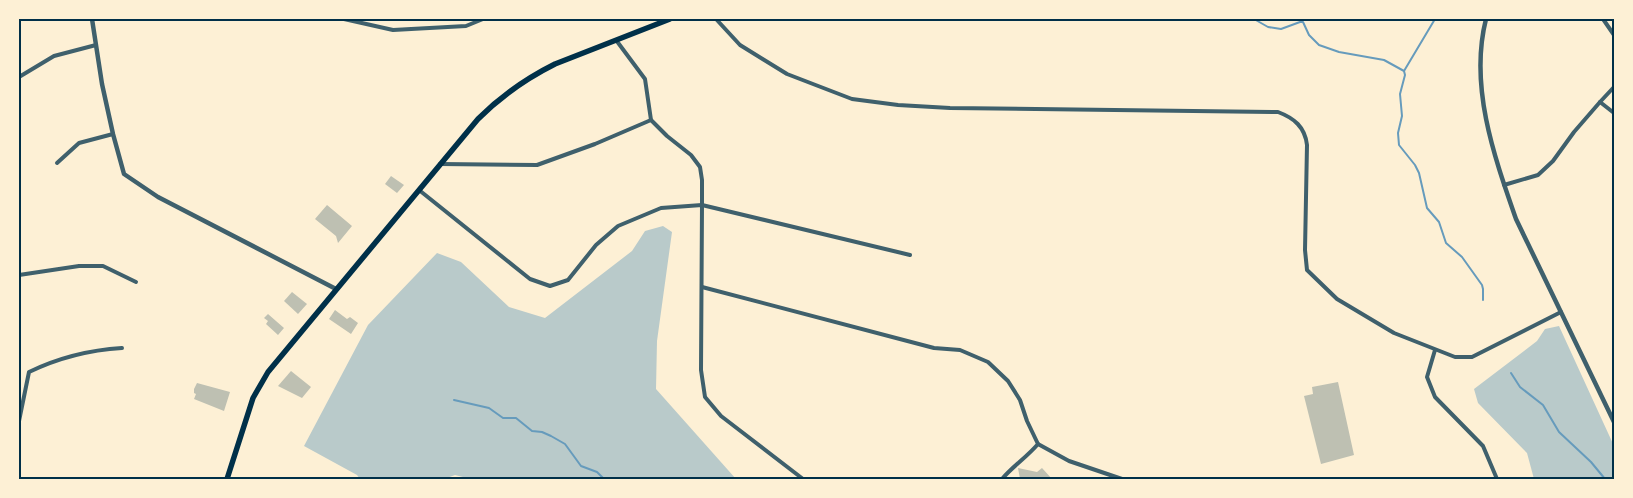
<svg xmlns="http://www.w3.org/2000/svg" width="1633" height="498" font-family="Barlow,sans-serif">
<rect width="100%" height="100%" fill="#fdf0d5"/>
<g fill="#b9caca">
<polygon points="663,226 672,232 657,341 656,389 736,479 471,479 455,475 444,479 360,479 357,475 304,446 368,325 437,253 461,262 509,307 545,318 632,251 645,231"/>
<polygon points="1559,326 1614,446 1614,479 1534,479 1527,453 1478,403 1474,389 1537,341 1545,329"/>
</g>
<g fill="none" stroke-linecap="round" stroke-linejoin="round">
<g stroke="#669bbc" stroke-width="2">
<polyline points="1254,19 1268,27 1281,29 1300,22 1303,22 1309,35 1319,45 1339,52 1384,60 1404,71 1405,75 1400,94 1402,116 1398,133 1399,145 1415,165 1419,173 1427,208 1439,222 1446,243 1462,257 1482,285 1483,289 1483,300"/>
<polyline points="1404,71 1435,19"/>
<polyline points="1511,373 1520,387 1543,405 1559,432 1591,462 1605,479"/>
<polyline points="454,400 489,408 503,418 516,418 532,431 542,432 551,436 565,444 581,466 597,472 604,479"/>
</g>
</g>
<g fill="#bec0b2">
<polygon points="391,176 404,185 397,193 385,184"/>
<polygon points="327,205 352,226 338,243 336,236 315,219"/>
<polygon points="292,292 307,304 298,314 284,301"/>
<polygon points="335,310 347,319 350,317 358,323 351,334 329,319"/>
<polygon points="268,314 284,328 278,335 266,324 268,321 264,318"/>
<polygon points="291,371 311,387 302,398 278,386"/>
<polygon points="1338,382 1354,455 1321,464 1304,396 1313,394 1312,387"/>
<polygon points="197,383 230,392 224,411 194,399 196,394 194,393 194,389"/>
<polygon points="1018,468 1037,472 1042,468 1052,479 1020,479"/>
</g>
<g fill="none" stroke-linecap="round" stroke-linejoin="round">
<g stroke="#3f606c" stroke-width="4">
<polyline points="344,19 393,30 466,26 483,19"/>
<path d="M 716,19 L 740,45 L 787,74 L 852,99 L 898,105 L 950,108 L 1278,112 C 1294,118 1305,127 1307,145 L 1305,250 L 1307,270 L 1337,299 L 1394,333 L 1455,357 L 1472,357 L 1561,312"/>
<polyline points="1603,19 1614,35"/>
<polyline points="616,40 645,79 651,120 667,136 691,155 700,167 702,180 702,205 701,370 705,397 721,416 803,479"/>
<polyline points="19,77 54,56 96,45"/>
<polyline points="1600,102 1614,113"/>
<polyline points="57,163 79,143 113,134"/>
<polyline points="440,164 537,165 595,144 651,120"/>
<polyline points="1504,185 1538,175 1553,161 1574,132 1600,102 1614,87"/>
<polyline points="419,190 530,279 550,286 568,280 596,245 618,226 661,208 702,205 910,255"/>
<polyline points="19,275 79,266 103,266 136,282"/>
<path d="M 702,287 L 934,348 L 960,350 L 988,362 L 1008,381 L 1020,400 L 1027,421 L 1038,444 C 1027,457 1013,466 1002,479"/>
<polyline points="1435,350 1427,377 1435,397 1483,446 1497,479"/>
<path d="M 19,421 L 29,372 C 58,358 89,350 122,348"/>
<polyline points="1038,444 1069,461 1122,479"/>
</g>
<g stroke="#3f606c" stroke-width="4.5">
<polyline points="92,19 102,84 113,134 124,174 158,197 336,289"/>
<path d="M 1486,19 C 1469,86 1494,156 1516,219 L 1614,422"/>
</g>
<path stroke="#003049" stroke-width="5.5" d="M 227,479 L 253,398 L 268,372 L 478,119 C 501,96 525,79 555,64 L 670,19"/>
</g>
<rect width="1633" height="498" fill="none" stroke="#fdf0d5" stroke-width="40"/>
<rect x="20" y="20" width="1593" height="458" fill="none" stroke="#003049" stroke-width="2"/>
</svg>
